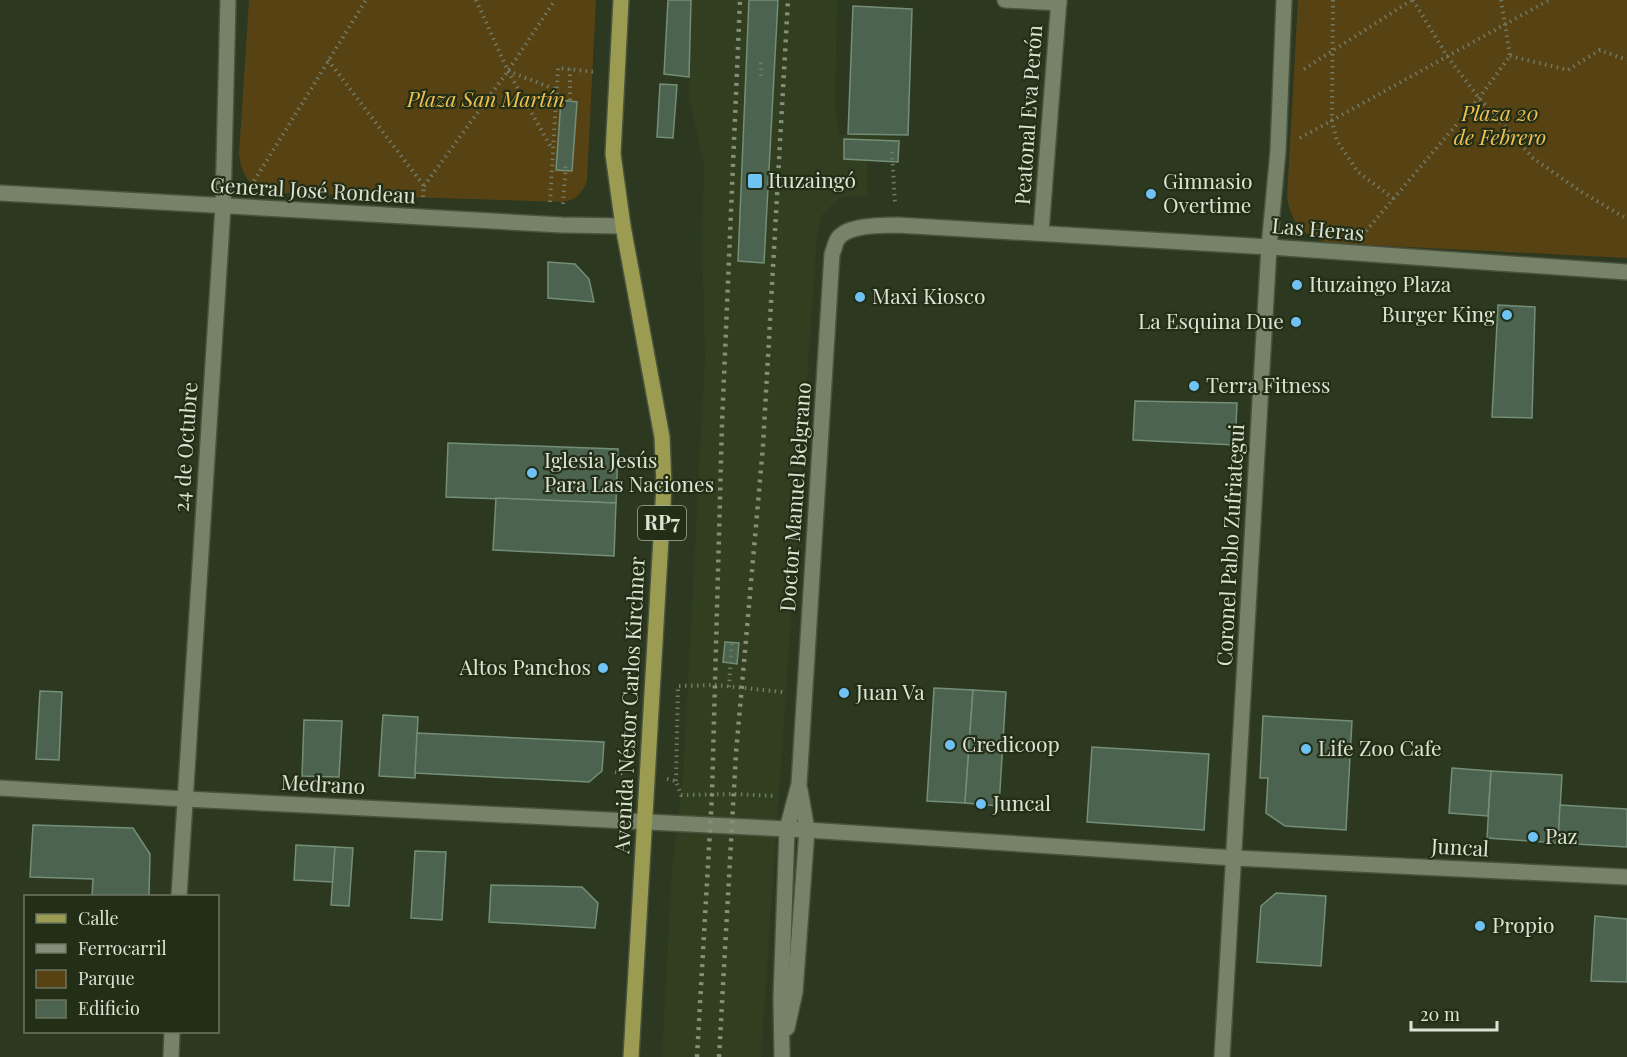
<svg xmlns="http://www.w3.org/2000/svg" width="1627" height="1057" font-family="'Playfair Display',serif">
<rect width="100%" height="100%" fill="#2d3820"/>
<polygon fill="#313f20" points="691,0 837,0 835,106 839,134 901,137 899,160 867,160 867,195 839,198 821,216 817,235 761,1057 662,1057 672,869 683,779 705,357 702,242 704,166 689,96"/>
<g fill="#564213">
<path d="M 249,0 L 596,0 L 587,180 C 583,193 577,199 563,202 L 280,193 C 252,189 243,182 239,154 Z"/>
<path d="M 1298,0 L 1627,0 L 1627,258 L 1329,243 C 1302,235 1293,226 1287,198 Z"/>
</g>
<g fill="#4b634f" stroke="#748e78" stroke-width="1.5">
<polygon points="668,0 691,0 689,77 664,74"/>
<polygon points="749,0 778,0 764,263 738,261"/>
<polygon points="853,6 912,9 908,135 848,134"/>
<polygon points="660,84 677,85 673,138 657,137"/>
<polygon points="561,100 577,102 572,171 556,170"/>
<polygon points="844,139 899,141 898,162 844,159"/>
<polygon points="548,262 575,264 589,279 594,302 548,298"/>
<polygon points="1498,305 1535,307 1532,418 1492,417"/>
<polygon points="1135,401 1237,403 1235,445 1133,440"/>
<polygon points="448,443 618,449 616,503 446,497"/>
<polygon points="496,498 616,503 614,556 493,550"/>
<polygon points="725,642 739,643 737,664 723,662"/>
<polygon points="934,688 973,690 965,803 927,801"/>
<polygon points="973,690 1006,692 999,806 965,803"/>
<polygon points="40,691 62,692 59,760 36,759"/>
<polygon points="383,715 418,717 415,778 379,776"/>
<polygon points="1263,716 1352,721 1346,830 1285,826 1266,813 1268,778 1260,778"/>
<polygon points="304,720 342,721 339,777 302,776"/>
<polygon points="417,733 604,742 602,771 589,782 415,773"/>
<polygon points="1092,747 1209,754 1204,830 1087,822"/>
<polygon points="1452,768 1491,771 1488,816 1449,813"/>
<polygon points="1491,771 1562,775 1558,843 1487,838"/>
<polygon points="1560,805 1627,809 1627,847 1558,843"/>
<polygon points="33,825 133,828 150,854 149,896 92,896 93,879 30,877"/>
<polygon points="296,845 335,847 333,882 294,880"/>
<polygon points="335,847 353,848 349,906 331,905"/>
<polygon points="415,851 446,852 442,920 411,918"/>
<polygon points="491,885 582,887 598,903 595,928 489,922"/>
<polygon points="1276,893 1326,896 1321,966 1257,962 1261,906"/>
<polygon points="1595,916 1627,919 1627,982 1591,981"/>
</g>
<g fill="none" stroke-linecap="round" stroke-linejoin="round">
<g stroke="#49523d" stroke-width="18">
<g id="minor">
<polyline points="1005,0 1059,3"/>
<polyline points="0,193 562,225 623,226"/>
<polyline points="1041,232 1059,0"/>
<polyline points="0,788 185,799 807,830 1234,858 1627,877"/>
<polyline points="179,896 223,207 228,0"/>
<polyline points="787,1028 795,992 807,830 800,790"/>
<polyline points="171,1057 172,1032"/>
<path d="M 782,1057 L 781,998 L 787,829 L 799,784 L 832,254 C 834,250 835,244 837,240 C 846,224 881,226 897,225 L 1269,247 L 1627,272"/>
<polyline points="1222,1057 1269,247 1278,151 1284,0"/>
</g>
</g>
<g stroke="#49523d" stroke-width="18">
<polyline id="major" points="621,0 613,154 623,226 662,437 664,486 631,1057"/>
</g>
<g stroke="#717a66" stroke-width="4" stroke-dasharray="1.5 4.5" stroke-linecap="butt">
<polyline points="476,0 508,71 552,149"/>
<polyline points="1333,0 1332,121 1337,141 1358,172 1394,199"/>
<polyline points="1413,0 1447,56 1479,98 1533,158 1580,191 1627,219"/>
<polyline points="1510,56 1568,70 1600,50 1627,60"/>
<polyline points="328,60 424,186 423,197"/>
<polyline points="1304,69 1412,0"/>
<polyline points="508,71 557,90"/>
<polyline points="761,76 761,61"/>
<polyline points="570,100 570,69"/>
<polyline points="1300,138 1549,0"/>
<polyline points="892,152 895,203"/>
<polyline points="251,186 366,0"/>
<polyline points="424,186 508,71 555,0"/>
<polyline points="550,202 558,68 595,72"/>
<polyline points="563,204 566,162"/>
<polyline points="1366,231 1479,98 1510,56 1501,0"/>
<polyline points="729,687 732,642"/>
<polyline points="615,772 627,774"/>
<polyline points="667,779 676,781 681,795 735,794 775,796"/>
<polyline points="676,781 678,686 715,685 783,692"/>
</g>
<use href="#minor" stroke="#768368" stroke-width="15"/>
<use href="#major" stroke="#9b9c51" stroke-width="15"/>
<g stroke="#868f7b" stroke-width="4.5" stroke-dasharray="3 6" stroke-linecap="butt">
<polyline points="697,1057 712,795 722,424 740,0"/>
<polyline points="719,1057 736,753 763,446 788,0"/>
</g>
</g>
<g fill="#6fc2f4" stroke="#232e16" stroke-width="2">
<rect x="747" y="173" width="16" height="16" rx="3"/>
<circle cx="1151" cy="194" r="6"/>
<circle cx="1297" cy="285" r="6"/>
<circle cx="860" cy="297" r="6"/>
<circle cx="1507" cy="315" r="6"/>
<circle cx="1296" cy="322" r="6"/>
<circle cx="1194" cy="386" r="6"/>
<circle cx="532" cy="473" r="6"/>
<circle cx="603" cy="668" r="6"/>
<circle cx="844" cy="693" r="6"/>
<circle cx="950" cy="745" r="6"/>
<circle cx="1306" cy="749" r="6"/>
<circle cx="981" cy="804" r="6"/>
<circle cx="1533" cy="837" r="6"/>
<circle cx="1480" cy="926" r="6"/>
</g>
<g text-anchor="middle" stroke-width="4.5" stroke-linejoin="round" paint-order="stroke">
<rect fill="#232e16" stroke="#a4ad9b" stroke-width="1.5" x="638" y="506" width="48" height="34" rx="4.5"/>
<g font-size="20" font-weight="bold" fill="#dce3d4">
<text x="662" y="530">RP7</text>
</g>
<g font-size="21" font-style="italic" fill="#f2c04f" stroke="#232e16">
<text x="486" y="107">Plaza San Martín</text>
<text x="1500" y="121">Plaza 20<tspan x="1500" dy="24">de Febrero</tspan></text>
</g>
<g font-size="21" fill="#dce3d4" stroke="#232e16">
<text transform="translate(1029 115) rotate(-86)" y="7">Peatonal Eva Perón</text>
<text transform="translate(313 191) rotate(3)" y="7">General José Rondeau</text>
<text transform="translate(1318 230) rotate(5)" y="7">Las Heras</text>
<text transform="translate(186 447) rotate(-86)" y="7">24 de Octubre</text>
<text transform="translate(796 497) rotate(-86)" y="7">Doctor Manuel Belgrano</text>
<text transform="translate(1231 545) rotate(-87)" y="7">Coronel Pablo Zufriategui</text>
<text transform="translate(630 705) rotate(-87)" y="7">Avenida Néstor Carlos Kirchner</text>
<text transform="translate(323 785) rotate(3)" y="7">Medrano</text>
<text transform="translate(1460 848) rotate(3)" y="7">Juncal</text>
</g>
<g font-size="21" fill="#dce3d4" stroke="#232e16" text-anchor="start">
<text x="768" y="188">Ituzaingó</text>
<text x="1163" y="189">Gimnasio<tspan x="1163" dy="24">Overtime</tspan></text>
<text x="1309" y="292">Ituzaingo Plaza</text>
<text x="872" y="304">Maxi Kiosco</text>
<text x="1495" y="322" text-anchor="end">Burger King</text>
<text x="1284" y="329" text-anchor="end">La Esquina Due</text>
<text x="1206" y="393">Terra Fitness</text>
<text x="544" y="468">Iglesia Jesús<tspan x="544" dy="24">Para Las Naciones</tspan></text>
<text x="591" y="675" text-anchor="end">Altos Panchos</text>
<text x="856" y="700">Juan Va</text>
<text x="962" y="752">Credicoop</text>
<text x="1318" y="756">Life Zoo Cafe</text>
<text x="993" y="811">Juncal</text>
<text x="1545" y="844">Paz</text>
<text x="1492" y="933">Propio</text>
</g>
</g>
<rect x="24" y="895" width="195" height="138" fill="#232e16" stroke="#6d7662" stroke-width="1.5"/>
<rect x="36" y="914" width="30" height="9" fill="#9b9c51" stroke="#6d7662" stroke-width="1.5"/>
<text x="78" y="925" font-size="18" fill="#dce3d4">Calle</text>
<rect x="36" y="944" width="30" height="9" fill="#868f7b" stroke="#6d7662" stroke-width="1.5"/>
<text x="78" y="955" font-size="18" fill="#dce3d4">Ferrocarril</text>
<rect x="36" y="970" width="30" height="18" fill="#564213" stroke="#6d7662" stroke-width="1.5"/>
<text x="78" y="985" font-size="18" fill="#dce3d4">Parque</text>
<rect x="36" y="1000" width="30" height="18" fill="#4b634f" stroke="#6d7662" stroke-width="1.5"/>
<text x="78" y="1015" font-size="18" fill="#dce3d4">Edificio</text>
<path d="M1411 1021v9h86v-9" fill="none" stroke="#dce3d4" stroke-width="3"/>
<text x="1420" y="1021" font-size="18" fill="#dce3d4" stroke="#232e16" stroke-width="4.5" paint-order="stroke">20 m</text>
</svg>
